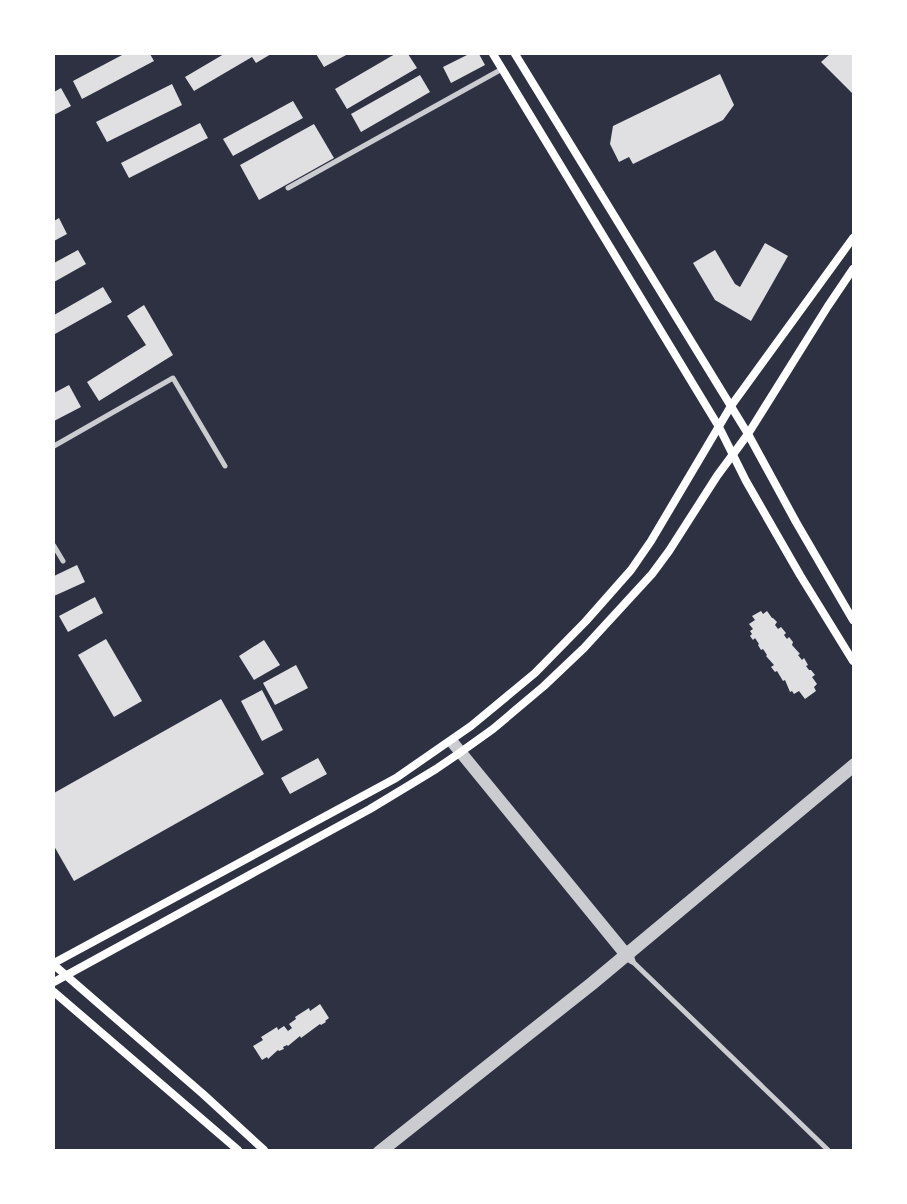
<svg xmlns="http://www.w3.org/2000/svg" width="907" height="1204" font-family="Cabin,sans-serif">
<rect width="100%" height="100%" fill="#2d3142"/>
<g fill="#e0e0e3">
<polygon points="124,54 150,54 154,61 82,99 73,81"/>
<polygon points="224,54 271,54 256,63 252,57 194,91 185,77"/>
<polygon points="316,54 348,54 324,67"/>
<polygon points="395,54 408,54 417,68 347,109 335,89"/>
<polygon points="469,54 479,54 485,65 451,83 443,67"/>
<polygon points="830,54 853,54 853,94 821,62"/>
<polygon points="720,74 734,105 723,120 633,164 629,157 619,162 610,144 613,126"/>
<polygon points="420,75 430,92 361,132 351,114"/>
<polygon points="172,84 182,105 107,142 96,122"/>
<polygon points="61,88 71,106 54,115 54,92"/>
<polygon points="293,101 303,118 233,156 223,139"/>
<polygon points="200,123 208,138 129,178 121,163"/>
<polygon points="314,124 334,158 259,200 240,165"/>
<polygon points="59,218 67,234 54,241 54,221"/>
<polygon points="765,243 788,256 751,321 715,300 693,263 715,250 735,284 740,287"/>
<polygon points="78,250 86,264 54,282 54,263"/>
<polygon points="103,287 112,302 55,334 54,315"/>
<polygon points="144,305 173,355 99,401 87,382 146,345 127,316"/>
<polygon points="69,385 81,407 54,421 54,393"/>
<polygon points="77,565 85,582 54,596 54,576"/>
<polygon points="95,597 103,613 68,632 59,616"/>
<polygon points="761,611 763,614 767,611 772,618 773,618 777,622 775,625 778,629 781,627 786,633 784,635 787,639 789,637 793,642 792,645 800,654 798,655 802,660 804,658 808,665 806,666 809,670 811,670 815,675 812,677 817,684 814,687 816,691 805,699 799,691 794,694 792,691 790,692 785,680 783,681 777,671 775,672 771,667 774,665 766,656 767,655 763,649 761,650 758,645 759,644 755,638 753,640 750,636 752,634 750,631 753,629 749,624 755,620 752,616"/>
<polygon points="106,639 142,701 114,717 78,655"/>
<polygon points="264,640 280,665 254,680 239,656"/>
<polygon points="296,665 308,688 275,705 263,683"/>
<polygon points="262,690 283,730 262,741 241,701"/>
<polygon points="221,699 264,774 74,881 54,846 54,793"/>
<polygon points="318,758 327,774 290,794 281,778"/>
<polygon points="320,1004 329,1018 325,1021 326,1022 321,1025 320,1024 301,1038 300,1036 288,1046 287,1045 283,1047 284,1049 279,1051 278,1050 268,1059 267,1057 262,1060 253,1046 263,1040 261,1037 277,1027 278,1030 284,1026 288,1031 292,1028 289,1024 296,1019 295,1017 309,1008 310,1011"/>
</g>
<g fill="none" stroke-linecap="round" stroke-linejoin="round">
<g stroke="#caccd0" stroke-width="5">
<polyline points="288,188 502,69"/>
<polyline points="54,446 173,378 225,466"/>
<polyline points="54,546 63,561"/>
<polyline points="632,961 828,1150"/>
</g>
<g stroke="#caccd0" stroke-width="7">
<polyline points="449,742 622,954 632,961 630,955 453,739"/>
<polyline points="377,1150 590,981 853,762"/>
<polyline points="387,1150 594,986 853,770"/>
</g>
<g stroke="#fff" stroke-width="8">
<polyline points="493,54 719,427 746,481 800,575 853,661"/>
<polyline points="515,54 748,434 796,522 853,620"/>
<polyline points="54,963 396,778 471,726 535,673 586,621 631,570 651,541 731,406 853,238"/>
<polyline points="54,965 203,1094 264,1150"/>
<polyline points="54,982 370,809 436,769 458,754 493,729 544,686 584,648 652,574 669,551 717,476 748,434 828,306 853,269"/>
<polyline points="54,992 238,1150"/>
</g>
</g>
<rect width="907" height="1204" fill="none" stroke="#ffffff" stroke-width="110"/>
</svg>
